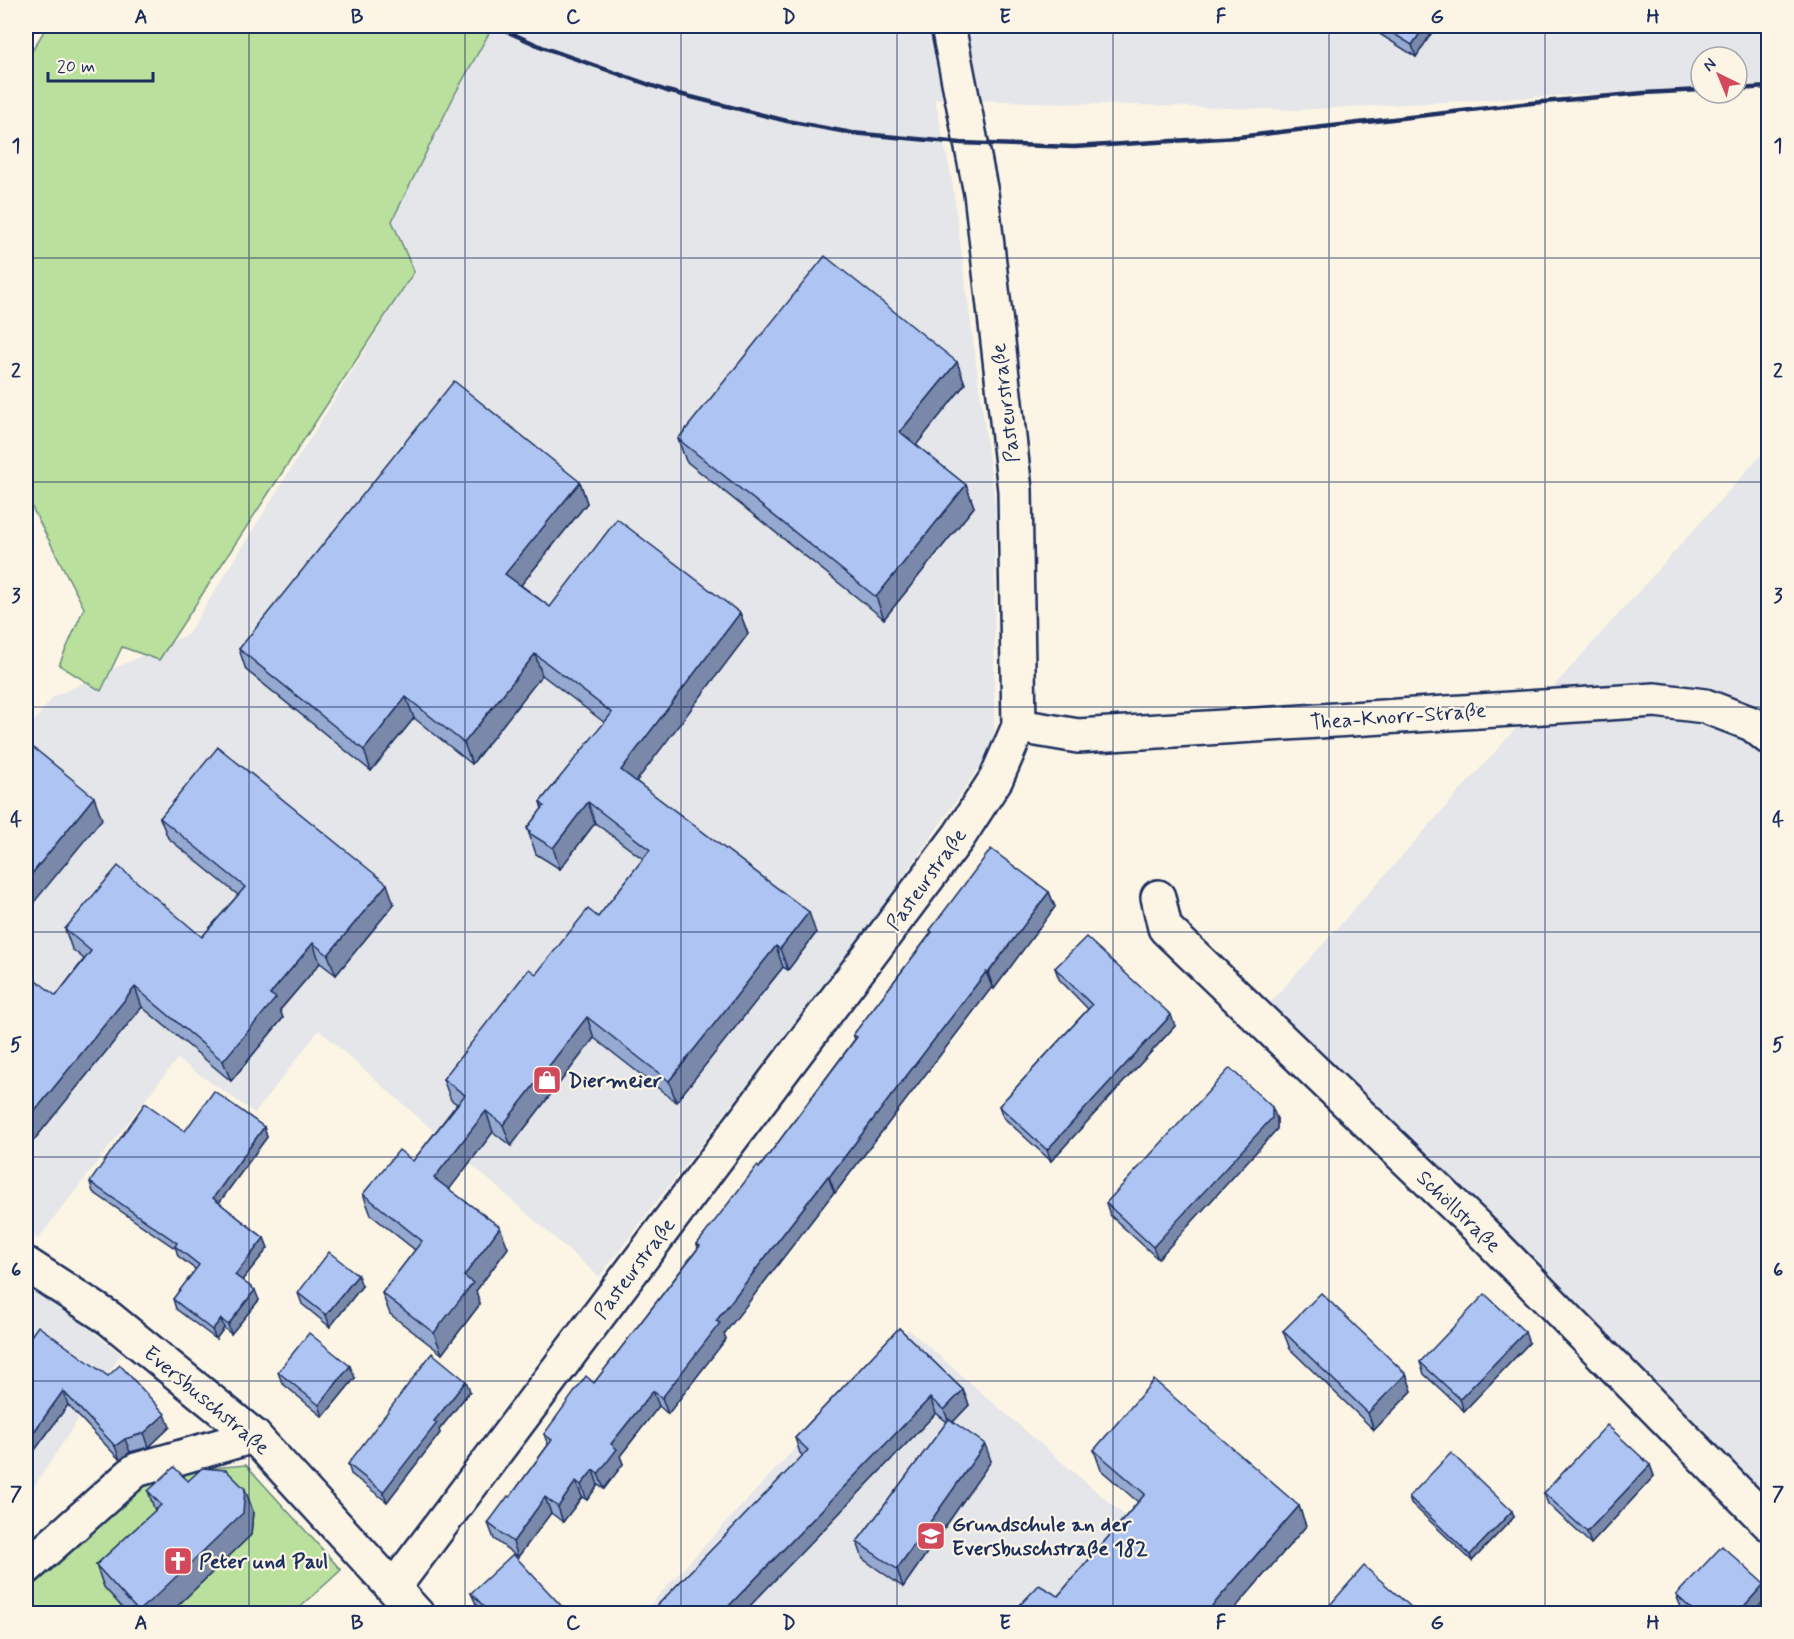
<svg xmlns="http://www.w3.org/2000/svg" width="1794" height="1639" font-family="Mynerve,sans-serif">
<rect width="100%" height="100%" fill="#fcf5e5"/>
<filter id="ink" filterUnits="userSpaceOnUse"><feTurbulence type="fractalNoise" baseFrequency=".0167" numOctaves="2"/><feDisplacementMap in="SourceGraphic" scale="12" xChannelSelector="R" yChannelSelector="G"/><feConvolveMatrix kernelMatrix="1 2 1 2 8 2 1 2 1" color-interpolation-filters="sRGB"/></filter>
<g filter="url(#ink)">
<g fill="#e5e6e9">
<polygon points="493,26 1768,26 1768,84 1737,86 1737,57 1701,57 1701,88 1296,110 935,99 952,181 995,504 994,746 873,921 599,1277 319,1030 255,1113 177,1059 38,1239 26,1230 26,732 53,697 188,634 414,272 392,221 455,94"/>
<polygon points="1768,447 1768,1502 1270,1003"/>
<polygon points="26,1278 121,1354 26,1499"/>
<polygon points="908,1329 1057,1458 1240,1613 641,1614 852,1387"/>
</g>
<g fill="#b9e19d" stroke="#6a887e" stroke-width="1.5">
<polygon points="47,26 493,26 455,94 392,221 414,272 159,660 122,647 101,691 59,665 84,608 26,496 26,61"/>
<polygon points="246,1465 341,1570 294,1613 26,1614 26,1587 133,1485 167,1472"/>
</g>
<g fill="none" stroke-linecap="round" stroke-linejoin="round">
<g stroke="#1b2f5e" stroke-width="38">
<g id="street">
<polyline points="1019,726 1078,736 1655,700 1705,706 1752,724 1768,737"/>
<polyline points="1158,897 1165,928 1476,1226 1768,1523"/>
<polyline points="26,1568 136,1470 254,1436"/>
<polyline points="394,1587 959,836 996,779 1019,726 1015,490 981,193 948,26"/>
</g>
</g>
<g stroke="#1b2f5e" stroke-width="38">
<polyline id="secondary" points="26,1264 109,1318 254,1436 417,1614"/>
</g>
<use href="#street" stroke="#fcf5e5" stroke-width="33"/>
<use href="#secondary" stroke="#fcf5e5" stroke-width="33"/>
<g stroke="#1b2f5e" stroke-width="4.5">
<polyline points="495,26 542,47 667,91 787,121 852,133 961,143 1074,147 1238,137 1531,103 1644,93 1701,90"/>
<polyline points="1737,89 1768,87"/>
</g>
</g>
<g fill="#96a9d0" stroke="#1b2f5e" stroke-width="1.5">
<polygon points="1367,26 1436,26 1416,57"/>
<polygon points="957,362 965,384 916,445 966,485 974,507 884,619 686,461 678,439"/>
<polygon points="580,482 587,503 521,585 550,607 740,613 748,634 636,781 816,933 788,970 783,967 676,1102 594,1038 511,1146 493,1132 449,1189 508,1248 476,1291 480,1304 442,1354 390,1314 382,1293 415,1250 371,1215 363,1194 413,1161 457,1104 451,1100 443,1079 536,974 598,917 643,859 595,823 560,869 536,854 527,828 542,809 540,802 605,723 542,675 472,764 414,718 371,771 246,670 239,649"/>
<polygon points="160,818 394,904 336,975 320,963 280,1010 283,1018 231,1081 142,1007 26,1150 26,983 56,996 84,959 72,949 65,929 202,937 238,895 168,838"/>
<polygon points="1049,892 1055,907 994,989 992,987 835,1193 834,1192 724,1334 726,1339 668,1414 659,1406 620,1456 623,1464 604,1489 598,1485 587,1500 582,1497 563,1522 551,1513 518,1557 494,1539 488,1523 510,1497 548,1445 544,1434 594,1383 698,1248 697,1244 759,1168 855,1039 853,1035 931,933 930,930"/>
<polygon points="1055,968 1175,1026 1051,1161 1003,1117 999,1106 1088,1009 1059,979"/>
<polygon points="1277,1119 1277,1129 1158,1259 1110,1215 1106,1203"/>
<polygon points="264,1127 267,1137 219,1203 264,1238 268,1248 242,1280 259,1300 231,1334 224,1328 216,1339 176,1309 173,1299 196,1270 178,1256 176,1249 93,1192 90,1182 185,1131"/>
<polygon points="362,1286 330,1327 302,1304 298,1293"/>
<polygon points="899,1328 963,1390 969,1405 953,1422 991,1461 903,1587 863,1559 857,1542 947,1422 936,1413 742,1614 649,1614 803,1456 800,1453 795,1438"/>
<polygon points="1283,1331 1406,1374 1412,1391 1374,1430 1290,1349"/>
<polygon points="26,1343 170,1427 149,1447 130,1452 120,1460 68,1405 26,1462 30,1474 26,1479"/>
<polygon points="1529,1343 1464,1411 1424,1374 1420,1362"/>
<polygon points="278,1372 355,1378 323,1417 282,1383"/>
<polygon points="470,1391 439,1430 440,1433 387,1502 351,1474 348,1464"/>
<polygon points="1094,1450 1299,1506 1306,1526 1230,1614 1021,1614 1018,1607 1058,1596 1138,1502 1101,1470"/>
<polygon points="1650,1465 1654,1476 1591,1544 1548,1504 1544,1493"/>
<polygon points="188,1481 253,1511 251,1535 169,1614 128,1614 104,1587 96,1565 155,1511 148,1491"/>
<polygon points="1409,1497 1514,1517 1472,1561 1411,1503"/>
<polygon points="471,1593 568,1614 484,1614 476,1604"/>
<polygon points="1676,1595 1768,1596 1752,1614 1688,1614 1681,1607"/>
</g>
<g fill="#7a89a9" stroke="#1b2f5e" stroke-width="1.5">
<polygon points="1425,26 1436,26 1416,57 1412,45"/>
<polygon points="957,362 965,384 909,454 900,432"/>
<polygon points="580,482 587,503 513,595 505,574"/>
<polygon points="966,485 974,507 884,619 876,597"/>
<polygon points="740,613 748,634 629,791 621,770"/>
<polygon points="535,654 542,675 472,764 464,743"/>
<polygon points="406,697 414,718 371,771 364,750"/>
<polygon points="94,797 102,819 26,912 26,881"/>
<polygon points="588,802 595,823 560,869 553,848"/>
<polygon points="387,884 394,904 336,975 328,955"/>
<polygon points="1049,892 1055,907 994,989 988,973"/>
<polygon points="809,912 816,933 788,970 780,949"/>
<polygon points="313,943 320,963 280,1010 283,1018 231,1081 223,1061 270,994"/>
<polygon points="776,946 783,967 676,1102 669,1081"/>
<polygon points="986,972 992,987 835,1193 829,1177"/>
<polygon points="135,987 142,1007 26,1150 26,1122"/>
<polygon points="1171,1015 1175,1026 1051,1161 1047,1150"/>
<polygon points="587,1017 594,1038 511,1146 503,1125"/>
<polygon points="1272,1107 1277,1119 1277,1129 1158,1259 1153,1247"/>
<polygon points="486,1111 493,1132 442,1199 434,1178"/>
<polygon points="264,1127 267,1137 216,1207 213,1198"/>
<polygon points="828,1176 834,1192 724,1334 726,1339 668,1414 662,1398 716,1321"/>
<polygon points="500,1227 508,1248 476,1291 480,1304 442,1354 434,1333 464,1276"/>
<polygon points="264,1238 268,1248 239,1284 235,1275"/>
<polygon points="358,1275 362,1286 330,1327 326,1315"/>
<polygon points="255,1290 259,1300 231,1334 228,1325"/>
<polygon points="221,1319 224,1328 216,1339 212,1330"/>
<polygon points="1525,1332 1529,1343 1464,1411 1460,1399"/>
<polygon points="350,1366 355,1378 323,1417 319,1405"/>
<polygon points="1406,1374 1412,1391 1374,1430 1368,1413"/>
<polygon points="466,1381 470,1391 439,1430 440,1433 387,1502 383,1492 434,1421"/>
<polygon points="963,1390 969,1405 950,1425 944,1410"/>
<polygon points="63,1391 68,1405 26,1462 30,1474 26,1479 26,1443"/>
<polygon points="653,1391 659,1406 620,1456 623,1464 604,1489 598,1474 611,1444"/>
<polygon points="930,1398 936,1413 742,1614 721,1614"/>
<polygon points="165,1414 170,1427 149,1447 144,1433"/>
<polygon points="125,1439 130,1452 120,1460 115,1446"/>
<polygon points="985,1444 991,1461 903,1587 897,1569"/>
<polygon points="1650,1465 1654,1476 1591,1544 1587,1532"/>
<polygon points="593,1470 598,1485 587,1500 581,1485"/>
<polygon points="576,1481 582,1497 563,1522 558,1507"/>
<polygon points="245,1489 253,1511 251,1535 169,1614 139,1614 138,1611"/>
<polygon points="545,1497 551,1513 518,1557 513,1542"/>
<polygon points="1299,1506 1306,1526 1230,1614 1214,1614 1212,1606"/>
<polygon points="1512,1511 1514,1517 1472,1561 1470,1555"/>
<polygon points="1764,1584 1768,1596 1752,1614 1737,1614"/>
</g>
<g fill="#aec4f2" stroke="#1b2f5e" stroke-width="1.5">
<polygon points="1381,26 1425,26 1412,45"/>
<polygon points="825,256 957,362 900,432 966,485 876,597 678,439"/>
<polygon points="454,381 580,482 505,574 550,607 617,519 740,613 621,770 809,912 780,949 776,946 669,1081 587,1017 503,1125 486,1111 434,1178 500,1227 464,1276 473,1283 434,1333 382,1293 422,1241 363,1194 399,1150 413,1161 465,1095 443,1079 529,969 536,974 588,909 598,917 650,850 588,802 553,848 529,833 530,831 527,828 544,806 540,802 612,713 535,654 464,743 406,697 364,750 239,649"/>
<polygon points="218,747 387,884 328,955 313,943 270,994 276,998 223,1061 135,987 26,1122 26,983 31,976 56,996 91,951 65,929 118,866 202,937 245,887 160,818"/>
<polygon points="34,748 94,797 26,881 26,758"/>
<polygon points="991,849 1049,892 988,973 986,972 829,1177 828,1176 716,1321 720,1323 662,1398 653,1391 611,1444 617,1449 598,1474 593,1470 581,1485 576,1481 558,1507 545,1497 513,1542 488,1523 508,1496 510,1497 552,1440 544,1434 586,1376 594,1383 700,1246 697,1244 757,1166 759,1168 857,1037 853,1035 932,932 930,930"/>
<polygon points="1086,937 1171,1015 1047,1150 999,1106 1092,1005 1055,968"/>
<polygon points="1230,1068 1272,1107 1272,1118 1153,1247 1106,1203"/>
<polygon points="214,1091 264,1127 213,1198 264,1238 235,1275 255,1290 228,1325 221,1319 212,1330 173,1299 199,1265 175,1246 177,1243 90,1182 145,1103 185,1131"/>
<polygon points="329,1252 358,1275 326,1315 298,1293"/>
<polygon points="1321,1293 1406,1374 1368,1413 1283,1331"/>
<polygon points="1485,1294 1525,1332 1460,1399 1420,1362"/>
<polygon points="38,1326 108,1376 120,1365 165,1414 144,1433 125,1439 115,1446 63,1391 26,1443 26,1343"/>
<polygon points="899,1328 963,1390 944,1410 930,1398 721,1614 649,1614 808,1450 795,1438"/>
<polygon points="309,1333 350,1366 319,1405 278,1372"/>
<polygon points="432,1353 466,1381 434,1421 437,1423 383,1492 348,1464"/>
<polygon points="1154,1380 1299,1506 1212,1606 1220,1614 1024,1614 1018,1607 1039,1585 1058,1596 1145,1494 1094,1450"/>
<polygon points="949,1419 985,1444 897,1569 857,1542"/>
<polygon points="1607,1425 1650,1465 1587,1532 1544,1493"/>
<polygon points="1451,1453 1512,1511 1470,1555 1409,1497"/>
<polygon points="174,1467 188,1481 202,1468 226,1470 245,1489 243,1513 157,1595 138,1611 96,1565 161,1505 148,1491"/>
<polygon points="1722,1546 1764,1584 1737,1614 1697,1614 1676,1595"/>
<polygon points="513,1554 568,1613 567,1614 491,1614 471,1593"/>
<polygon points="1364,1566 1419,1614 1322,1614"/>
</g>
</g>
<path fill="none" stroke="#1b2f5e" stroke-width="1.5" stroke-opacity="0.55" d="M 249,26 L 249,1614M 465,26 L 465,1614M 681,26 L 681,1614M 897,26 L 897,1614M 1113,26 L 1113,1614M 1329,26 L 1329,1614M 1545,26 L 1545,1614M 26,258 L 1768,258M 26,482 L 1768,482M 26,707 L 1768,707M 26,932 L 1768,932M 26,1157 L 1768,1157M 26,1381 L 1768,1381"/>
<defs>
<g id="shop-square" transform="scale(1.5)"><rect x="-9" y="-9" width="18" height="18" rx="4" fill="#d1495b" stroke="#fcf5e5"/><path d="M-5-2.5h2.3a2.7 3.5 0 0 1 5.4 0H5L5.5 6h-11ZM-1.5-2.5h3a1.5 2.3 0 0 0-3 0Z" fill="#fff"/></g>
<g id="school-square" transform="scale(1.5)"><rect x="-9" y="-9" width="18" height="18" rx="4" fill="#d1495b" stroke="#fcf5e5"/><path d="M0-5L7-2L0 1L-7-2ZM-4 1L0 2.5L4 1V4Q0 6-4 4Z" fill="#fff"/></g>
<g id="church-square" transform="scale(1.5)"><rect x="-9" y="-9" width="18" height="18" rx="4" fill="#d1495b" stroke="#fcf5e5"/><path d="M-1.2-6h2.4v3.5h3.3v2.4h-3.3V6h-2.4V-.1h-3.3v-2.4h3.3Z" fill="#fff"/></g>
</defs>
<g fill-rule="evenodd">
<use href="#shop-square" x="547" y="1080"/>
<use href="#school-square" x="931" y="1536"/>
<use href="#church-square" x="178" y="1561"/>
</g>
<g text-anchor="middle" stroke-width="4.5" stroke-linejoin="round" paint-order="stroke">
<g font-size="21" fill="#1b2f5e" stroke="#fcf5e5">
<text transform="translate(1005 403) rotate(-97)" y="7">Pasteurstraße</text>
<text transform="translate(1398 716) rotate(-4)" y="7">Thea-Knorr-Straße</text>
<text transform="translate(926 879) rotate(-54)" y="7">Pasteurstraße</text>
<text transform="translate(1459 1211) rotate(44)" y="7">Schöllstraße</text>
<text transform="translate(634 1268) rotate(-53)" y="7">Pasteurstraße</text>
<text transform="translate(207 1400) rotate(40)" y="7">Eversbuschstraße</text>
</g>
<g font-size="21" font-weight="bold" fill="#1b2f5e" stroke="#fcf5e5" text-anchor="start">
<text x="568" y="1087">Diermeier</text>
<text x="952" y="1531">Grundschule an der<tspan x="952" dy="24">Eversbuschstraße 182</tspan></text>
<text x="199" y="1568">Peter und Paul</text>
</g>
</g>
<rect width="1794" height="1639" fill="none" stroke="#fcf5e5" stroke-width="66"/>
<g transform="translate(1719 75) rotate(317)"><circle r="28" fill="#fcf5e5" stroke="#a2a6af" stroke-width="1.5"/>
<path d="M0-4.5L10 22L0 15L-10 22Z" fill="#d1495b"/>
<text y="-9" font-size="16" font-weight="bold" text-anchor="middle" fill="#1b2f5e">N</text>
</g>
<path d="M48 72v9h105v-9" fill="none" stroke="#1b2f5e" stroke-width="3"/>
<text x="57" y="72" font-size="18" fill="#1b2f5e" stroke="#fcf5e5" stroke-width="4.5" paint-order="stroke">20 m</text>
<rect x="33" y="33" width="1728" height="1573" fill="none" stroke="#1b2f5e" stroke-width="2"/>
<g font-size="20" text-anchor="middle" font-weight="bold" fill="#1b2f5e">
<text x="141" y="23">A</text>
<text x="357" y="23">B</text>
<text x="573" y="23">C</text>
<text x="789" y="23">D</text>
<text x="1005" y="23">E</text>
<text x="1221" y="23">F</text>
<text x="1437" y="23">G</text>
<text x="1653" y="23">H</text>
<text x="16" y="152">1</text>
<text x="1778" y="152">1</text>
<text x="16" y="377">2</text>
<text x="1778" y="377">2</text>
<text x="16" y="602">3</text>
<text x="1778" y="602">3</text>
<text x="16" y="826">4</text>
<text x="1778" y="826">4</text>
<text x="16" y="1051">5</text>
<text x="1778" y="1051">5</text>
<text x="16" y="1276">6</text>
<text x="1778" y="1276">6</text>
<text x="16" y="1500">7</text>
<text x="1778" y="1500">7</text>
<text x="141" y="1629">A</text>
<text x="357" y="1629">B</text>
<text x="573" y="1629">C</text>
<text x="789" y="1629">D</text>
<text x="1005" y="1629">E</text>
<text x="1221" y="1629">F</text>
<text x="1437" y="1629">G</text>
<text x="1653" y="1629">H</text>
</g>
</svg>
